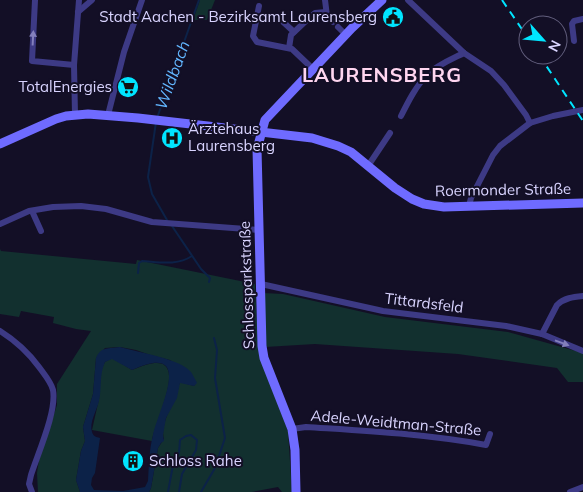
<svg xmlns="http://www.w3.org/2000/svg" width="583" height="492" font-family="Mulish,sans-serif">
<rect width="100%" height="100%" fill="#130f26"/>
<g fill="#12302f">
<polygon points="200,0 215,0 207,20 193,20"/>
<path d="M 0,249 L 1,251 L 136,264 L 137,260 L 255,284 L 258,346 L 261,359 L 288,431 L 292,492 L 282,492 L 278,487 L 252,492 L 149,492 L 151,488 L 158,448 L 164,439 C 159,426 176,397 180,382 L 194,386 L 196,383 L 170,360 L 150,355 L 136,350 L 120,347 L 105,348 L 96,358 L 93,394 L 83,427 L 85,441 L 81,451 L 76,480 L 80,492 L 38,492 L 37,473 L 39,460 L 57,405 L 57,384 L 91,331 L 76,329 L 53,323 L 54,317 L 21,311 L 19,317 L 0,314 Z"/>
<polygon points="263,293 283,294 385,317 508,332 583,353 583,382 568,382 557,368 458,354 315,344 265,347"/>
<path d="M 112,358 L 132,370 C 198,340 157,413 152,441 L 92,430 L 99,399 L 101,370 L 105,362 Z"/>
</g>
<path fill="#0c2248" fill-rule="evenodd" d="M 120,347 C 137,352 181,359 191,372 C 193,375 195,379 197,383 L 194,386 L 180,383 L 177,398 L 166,418 L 163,435 L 164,441 L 161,443 L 158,448 L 151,488 L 149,492 L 80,492 L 76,480 L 81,451 L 85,441 L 83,427 L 93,394 L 96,358 C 101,346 109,349 120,347 ZM 112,359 L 132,370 C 196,341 159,408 153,435 C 149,450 149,466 148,481 L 145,487 L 123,491 L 94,490 L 91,485 L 92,478 L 95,473 L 100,438 C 96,437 93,436 92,432 C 89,422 97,410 99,401 C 102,388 99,375 105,362 Z"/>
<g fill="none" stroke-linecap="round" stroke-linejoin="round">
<g stroke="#0c2248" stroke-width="2">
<polyline points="157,118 199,0"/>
<polyline points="156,122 148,177 152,194 167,220"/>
<polyline points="172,226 201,269 210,278 209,282"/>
<path d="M 138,273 L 139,263 L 142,261 C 159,262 177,266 192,256"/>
<polyline points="168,492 173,465 179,453 180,440 186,436 191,435 197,440 196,450 182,474 179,492"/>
<polyline points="201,492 215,468 225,438 215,378 217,350 214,338"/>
</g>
<g stroke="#3d3a85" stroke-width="6">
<polyline points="35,0 32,61 74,65"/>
<polyline points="325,0 327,16 333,22"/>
<polyline points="408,0 464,53 491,71 504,85 526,115 530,123"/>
<polyline points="259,6 253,36 257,42 292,49 313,69"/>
<polyline points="78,12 92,0"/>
<polyline points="280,19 294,32"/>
<polyline points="338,27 346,35"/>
<polyline points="574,41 572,24 574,21 583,19"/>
<polyline points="289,48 291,35 310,17 315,13 326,12"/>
<polyline points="75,115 74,65 79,0"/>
<polyline points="108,115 124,52 142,0"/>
<path d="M 401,116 C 408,102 416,86 427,75 C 437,65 452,59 464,53"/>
<polyline points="368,166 390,133"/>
<polyline points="469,206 471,198 493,155 500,146 530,123 553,116 583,110"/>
<polyline points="32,211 41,231"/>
<polyline points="0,224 29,211 53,207 81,206 106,209 152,222 259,230"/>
<polyline points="261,284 383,311 506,326 542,334 583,351"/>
<path d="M 0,331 C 16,341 28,352 39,367 C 44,374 51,382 53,390 C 57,411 38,453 31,475 L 29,484 L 32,492"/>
<path d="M 542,334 L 557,305 C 564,298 573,297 583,296"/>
<path d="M 292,429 L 306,427 C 366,431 427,434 486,445 L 490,434"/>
<polyline points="570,492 583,487"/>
</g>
<g stroke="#6f6bff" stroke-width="9">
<polyline points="0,144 56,119 66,116 88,114 138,118 312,138 338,146 351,152 395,188 412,199 424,204 444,207 583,203"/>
<polyline points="296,492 295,450 292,429 264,358 262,346 257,149 265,120 352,28 382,0"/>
</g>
<g stroke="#00e5ff" stroke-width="2" stroke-dasharray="8 6" stroke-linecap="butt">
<polyline points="502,0 528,38"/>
<polyline points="539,55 583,121"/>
</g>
</g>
<defs><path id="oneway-solid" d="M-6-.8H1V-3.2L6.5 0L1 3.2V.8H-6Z" transform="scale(1.25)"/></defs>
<g fill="#837fbc">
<use href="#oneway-solid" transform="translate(33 38) rotate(-87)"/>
<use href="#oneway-solid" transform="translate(562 343) rotate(20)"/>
</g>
<defs>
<g id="civic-disc" transform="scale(1.125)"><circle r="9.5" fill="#00e5ff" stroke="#130f26"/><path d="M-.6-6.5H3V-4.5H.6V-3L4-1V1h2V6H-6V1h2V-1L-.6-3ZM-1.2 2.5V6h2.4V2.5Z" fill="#111"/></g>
<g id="supermarket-disc" transform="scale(1.125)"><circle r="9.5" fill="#00e5ff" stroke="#130f26"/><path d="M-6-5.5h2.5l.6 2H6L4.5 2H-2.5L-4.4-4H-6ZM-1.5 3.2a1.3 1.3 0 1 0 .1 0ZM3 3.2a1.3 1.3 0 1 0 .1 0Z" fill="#111"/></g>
<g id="hospital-disc" transform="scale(1.125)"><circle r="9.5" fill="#00e5ff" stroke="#130f26"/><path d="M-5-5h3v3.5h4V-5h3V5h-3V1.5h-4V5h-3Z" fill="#111"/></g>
<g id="building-disc" transform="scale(1.125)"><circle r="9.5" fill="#00e5ff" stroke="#130f26"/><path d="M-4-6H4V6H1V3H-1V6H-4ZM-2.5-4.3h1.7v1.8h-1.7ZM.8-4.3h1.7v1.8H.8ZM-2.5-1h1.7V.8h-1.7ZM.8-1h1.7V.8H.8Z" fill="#111"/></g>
</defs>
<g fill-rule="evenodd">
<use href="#civic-disc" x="393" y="17"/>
<use href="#supermarket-disc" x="128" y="87"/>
<use href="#hospital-disc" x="172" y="138"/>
<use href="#building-disc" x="133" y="461"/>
</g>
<g text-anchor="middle" stroke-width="4" stroke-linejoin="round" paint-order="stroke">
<g font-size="15" fill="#d9d4ff" stroke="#130f26" text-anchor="end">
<text x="377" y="22">Stadt Aachen - Bezirksamt Laurensberg</text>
<text x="112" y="92">TotalEnergies</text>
<text x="188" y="134" text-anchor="start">Ärztehaus<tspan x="188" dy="17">Laurensberg</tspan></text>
<text x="149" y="466" text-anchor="start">Schloss Rahe</text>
</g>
<g font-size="15" fill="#d9d4ff" stroke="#130f26">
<text transform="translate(503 190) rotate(-1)" y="5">Roermonder Straße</text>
<text transform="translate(247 285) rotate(-92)" y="5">Schlossparkstraße</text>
<text transform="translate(424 303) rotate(7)" y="5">Tittardsfeld</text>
<text transform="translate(396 423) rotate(5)" y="5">Adele-Weidtman-Straße</text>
</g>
<g font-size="16" font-style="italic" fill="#62b6ff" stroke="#130f26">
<text transform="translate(172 75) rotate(-70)" y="6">Wildbach</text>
</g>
<g font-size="20" font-weight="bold" letter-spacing="1" fill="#ffd6f0" stroke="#130f26">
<text x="382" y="82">LAURENSBERG</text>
</g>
</g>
<g transform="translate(543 40) rotate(117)"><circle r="24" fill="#130f26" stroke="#625e7d"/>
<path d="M0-4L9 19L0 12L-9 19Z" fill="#00e5ff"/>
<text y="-8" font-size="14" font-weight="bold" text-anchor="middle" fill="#d9d4ff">N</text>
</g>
</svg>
